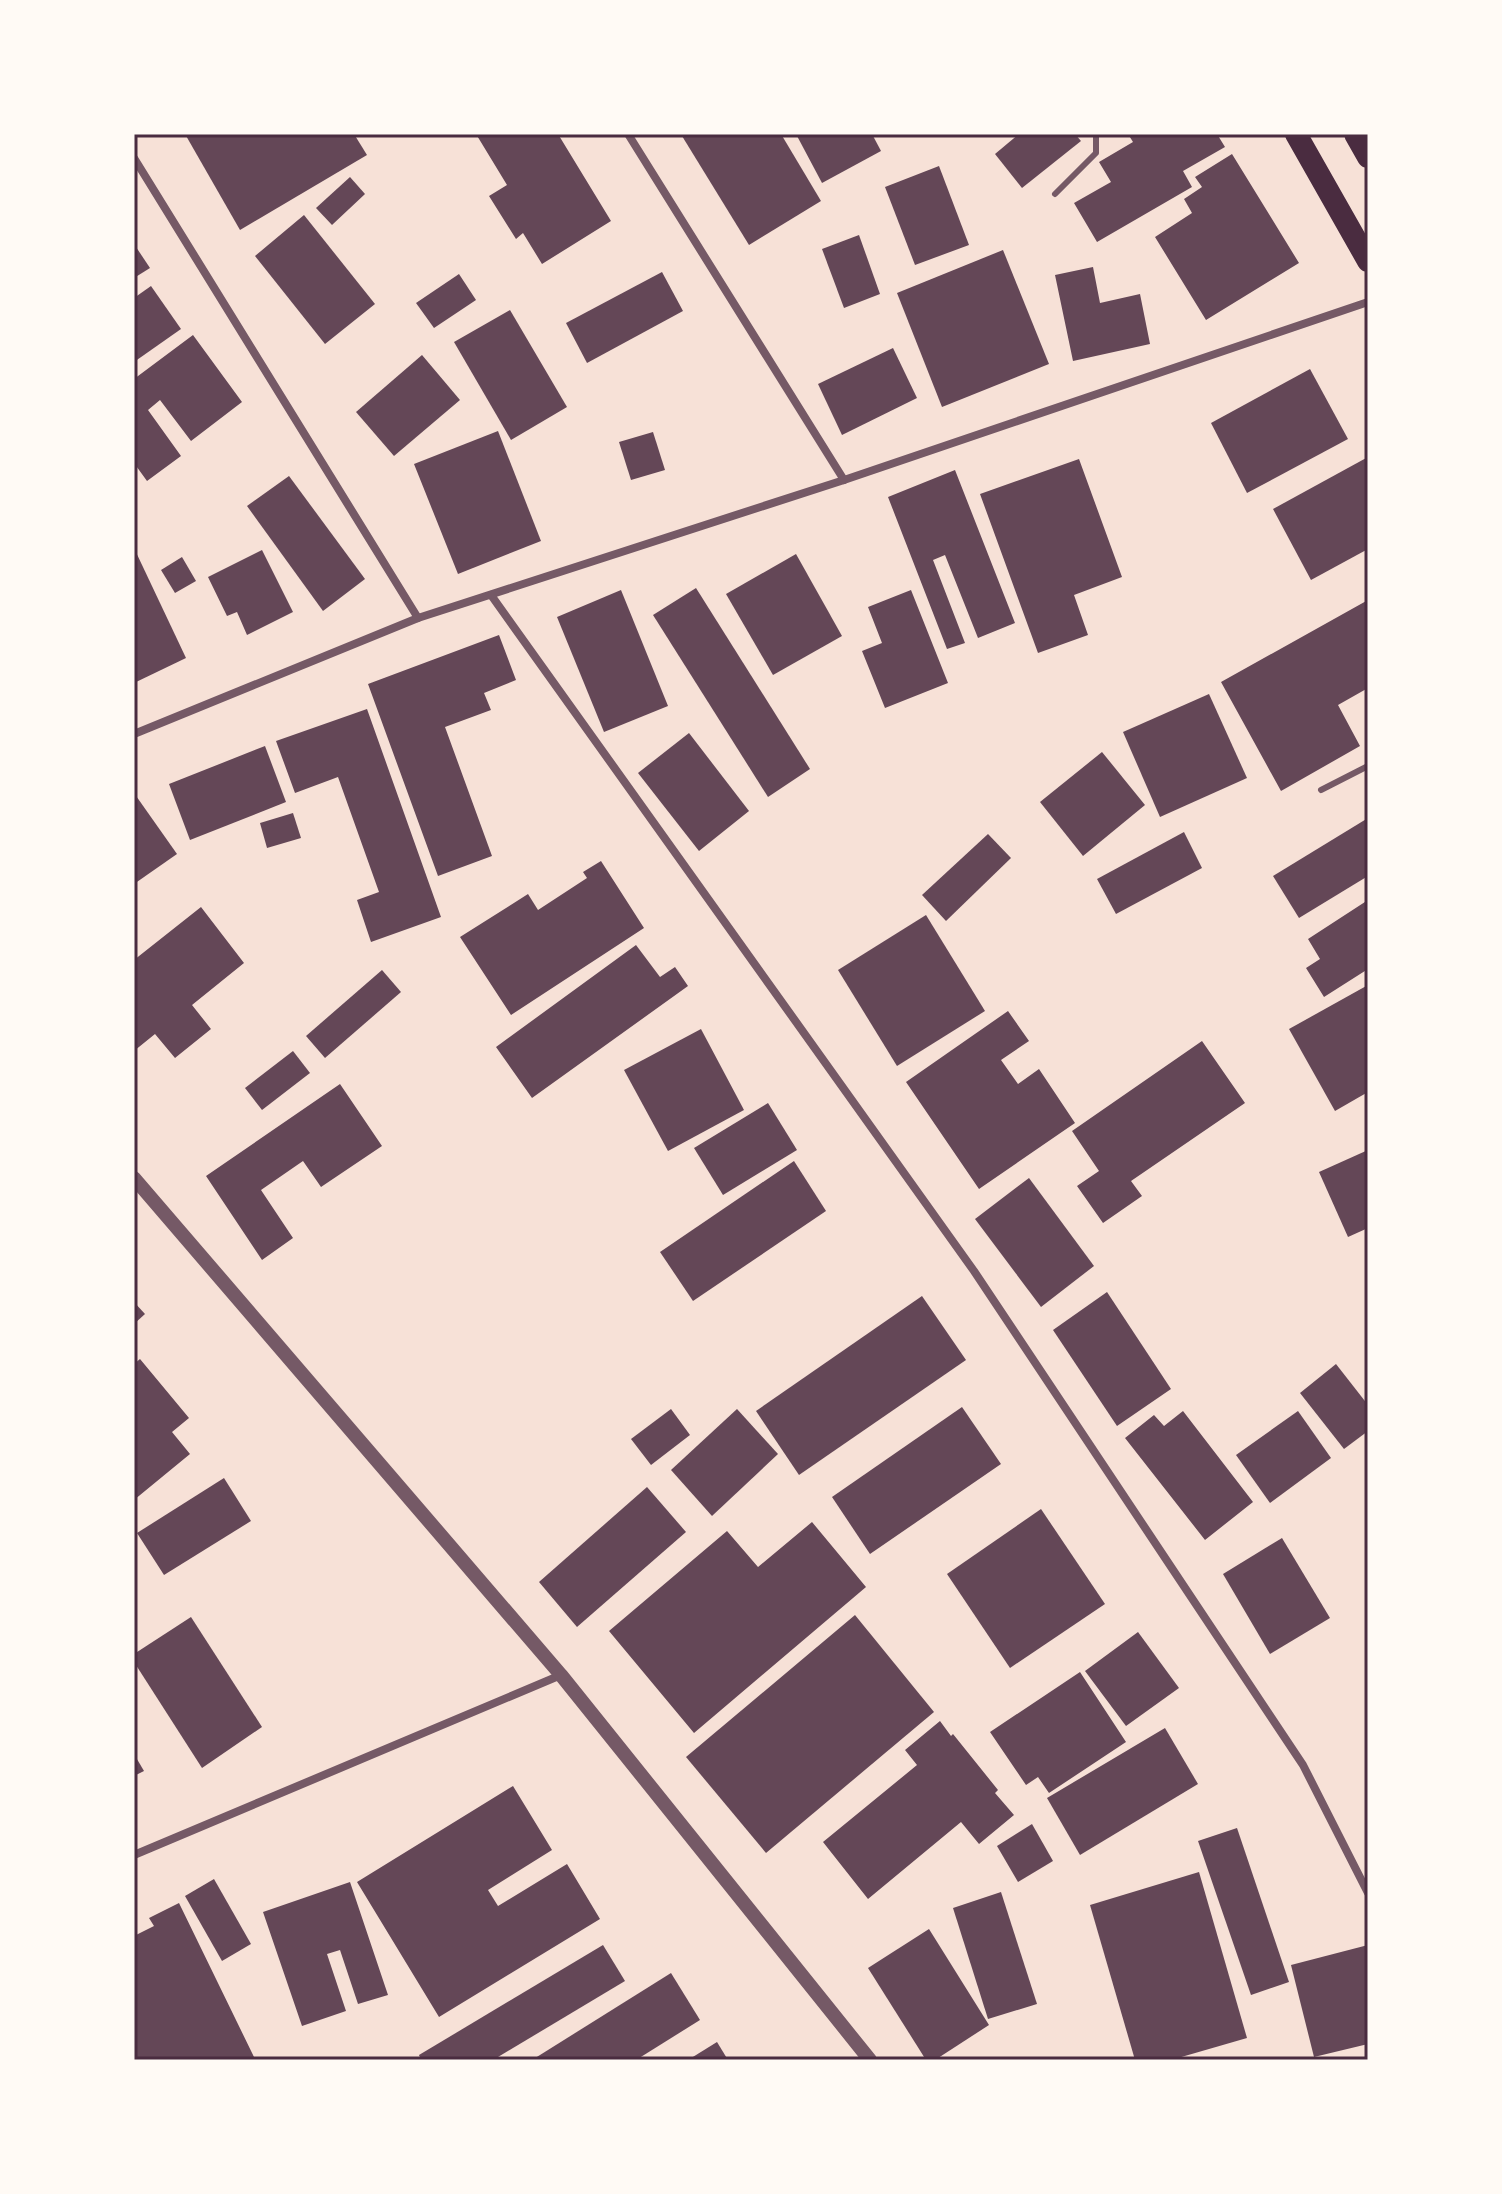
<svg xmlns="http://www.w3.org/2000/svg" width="1502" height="2194" font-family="'Roboto Condensed',sans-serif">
<rect width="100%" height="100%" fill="#f7e1d7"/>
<g fill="#644757">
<polygon points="185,134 354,134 367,155 240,230"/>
<polygon points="476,134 558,134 611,221 542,264 523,233 516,239 489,196 507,185"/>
<polygon points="684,134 781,134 821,201 749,245 682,136"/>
<polygon points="796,134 872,134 881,151 822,183"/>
<polygon points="1019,134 1075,134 1081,141 1022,188 995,154"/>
<polygon points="1128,134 1217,134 1225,147 1183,171 1192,187 1097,242 1074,203 1111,182 1099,162 1133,142"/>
<polygon points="1232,154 1299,263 1206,320 1155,237 1192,213 1184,199 1202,187 1195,177"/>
<polygon points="939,166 969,245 915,265 885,187"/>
<polygon points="350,177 365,194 332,225 316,208"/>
<polygon points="304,215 375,304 325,344 255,256"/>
<polygon points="859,235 880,294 844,308 822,249"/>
<polygon points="134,244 150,268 134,278"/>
<polygon points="1003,250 1049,364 942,407 897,293"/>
<polygon points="1093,267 1100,303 1140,294 1150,344 1073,361 1055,275"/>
<polygon points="662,272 683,311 587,363 566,323"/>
<polygon points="459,274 476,300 434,328 416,303"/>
<polygon points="151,286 181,329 134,362 134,298"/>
<polygon points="510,310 567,407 511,440 454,342"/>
<polygon points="193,335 242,402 191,441 160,400 148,410 181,456 147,481 134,463 134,379"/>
<polygon points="893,348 917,398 842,435 818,384"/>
<polygon points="422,355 460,400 394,456 356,412"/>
<polygon points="1310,369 1348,439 1247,493 1211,423"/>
<polygon points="498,431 541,541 458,574 414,464"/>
<polygon points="653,432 665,470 631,480 619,442"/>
<polygon points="1368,457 1368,549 1311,580 1273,509"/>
<polygon points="1079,459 1122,577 1074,595 1088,635 1038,653 980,494"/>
<polygon points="955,470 1015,623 978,638 945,555 933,560 965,643 947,649 888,497"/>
<polygon points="289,476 365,579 323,611 247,506"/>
<polygon points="134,548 186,658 134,683"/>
<polygon points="262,550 293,612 247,635 237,612 227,616 208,577"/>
<polygon points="796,554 842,636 773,675 726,594"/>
<polygon points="182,557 196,581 175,593 161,570"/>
<polygon points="696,588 810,769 768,797 653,615"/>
<polygon points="621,590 668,706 604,732 557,617"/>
<polygon points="911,590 948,683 885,708 862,651 882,643 868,607"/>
<polygon points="1368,600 1368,688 1338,705 1360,746 1281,791 1221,682"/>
<polygon points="499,635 516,680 484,693 491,710 445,727 492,856 438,876 368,684"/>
<polygon points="1209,694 1247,778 1160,817 1123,732"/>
<polygon points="367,709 441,917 371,942 357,900 379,892 338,777 295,793 276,741"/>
<polygon points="689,733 749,811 699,851 638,773"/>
<polygon points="265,746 286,802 190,840 169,784"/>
<polygon points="1102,752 1145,805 1083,856 1040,802"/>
<polygon points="134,793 177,854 134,884"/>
<polygon points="293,813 301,838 267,848 260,823"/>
<polygon points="1368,818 1368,876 1299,918 1273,876"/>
<polygon points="1184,832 1202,868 1116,914 1097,879"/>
<polygon points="988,834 1011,858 946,921 922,895"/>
<polygon points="601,861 644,928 511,1015 460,937 528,894 538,910 587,878 583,872"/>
<polygon points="1368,900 1368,969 1324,997 1306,968 1320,959 1308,939"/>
<polygon points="201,907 244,963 192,1005 211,1029 175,1058 155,1034 134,1051 134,960"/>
<polygon points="926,915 985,1011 897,1066 838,970"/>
<polygon points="636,945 660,977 675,967 688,986 532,1098 496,1047"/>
<polygon points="382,970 401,992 325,1058 306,1036"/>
<polygon points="1368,985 1368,1092 1335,1111 1289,1029"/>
<polygon points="1008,1011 1029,1041 1001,1060 1018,1084 1039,1069 1075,1123 979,1189 906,1082"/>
<polygon points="701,1029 744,1110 668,1151 624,1070"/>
<polygon points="1202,1041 1245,1103 1131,1181 1142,1196 1103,1223 1077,1186 1099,1171 1072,1131"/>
<polygon points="293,1051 310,1073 262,1110 245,1088"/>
<polygon points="340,1084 382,1146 321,1187 303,1161 261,1190 293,1238 262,1260 206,1176"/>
<polygon points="768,1103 797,1150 723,1195 694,1148"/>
<polygon points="1368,1150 1368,1228 1348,1237 1319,1172"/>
<polygon points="794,1161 826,1211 693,1301 660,1252"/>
<polygon points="1029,1178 1094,1266 1041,1307 975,1219"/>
<polygon points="1107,1292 1171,1389 1117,1426 1053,1330"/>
<polygon points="922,1296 966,1360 799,1475 756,1411"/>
<polygon points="134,1302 145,1314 134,1324"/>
<polygon points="140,1359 189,1418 172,1432 190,1454 134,1500 134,1364"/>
<polygon points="1336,1364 1368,1405 1368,1431 1344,1449 1300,1393"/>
<polygon points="962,1407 1001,1464 870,1554 832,1497"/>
<polygon points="671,1409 690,1435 651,1465 631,1439"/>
<polygon points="737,1409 778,1454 712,1516 671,1470"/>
<polygon points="1183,1411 1253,1502 1205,1540 1125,1438 1154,1415 1164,1426"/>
<polygon points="1298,1411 1331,1458 1270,1503 1236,1455"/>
<polygon points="224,1478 251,1521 164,1575 137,1533"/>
<polygon points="647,1487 686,1532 577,1627 539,1582"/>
<polygon points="1041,1509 1105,1604 1010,1668 947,1574"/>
<polygon points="812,1522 866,1587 694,1733 609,1631 727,1531 758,1567"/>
<polygon points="1282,1538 1330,1618 1270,1654 1223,1574"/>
<polygon points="855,1615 934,1712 766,1853 686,1757"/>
<polygon points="191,1617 262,1727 202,1768 134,1662 134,1654"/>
<polygon points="1138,1632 1179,1688 1126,1726 1085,1671"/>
<polygon points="1080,1672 1126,1742 1049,1793 1038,1777 1026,1785 990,1732"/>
<polygon points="940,1721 951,1736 953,1734 998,1790 995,1793 1014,1815 979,1844 961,1822 868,1899 823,1842 917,1765 905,1750"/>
<polygon points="1165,1728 1198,1784 1080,1855 1047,1798"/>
<polygon points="134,1754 144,1771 134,1776"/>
<polygon points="513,1786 552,1850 488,1890 498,1906 567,1864 600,1919 439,2017 357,1882"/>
<polygon points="1032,1824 1053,1861 1018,1882 997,1846"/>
<polygon points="1237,1828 1289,1982 1251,1995 1198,1841"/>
<polygon points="1199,1872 1247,2038 1171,2060 1135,2060 1090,1905"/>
<polygon points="214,1879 251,1944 222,1961 185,1896"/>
<polygon points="350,1882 388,1995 358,2004 340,1950 327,1954 346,2011 302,2026 263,1912"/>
<polygon points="1001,1892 1037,2004 988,2019 953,1908"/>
<polygon points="179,1903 254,2057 248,2060 134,2060 134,1936 154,1926 149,1918"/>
<polygon points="929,1929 989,2025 935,2060 926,2060 868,1968"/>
<polygon points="603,1945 625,1981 493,2060 421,2060 419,2055"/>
<polygon points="1368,1945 1368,2044 1314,2057 1291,1965"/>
<polygon points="671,1973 700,2020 636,2060 532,2060"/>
<polygon points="717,2042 728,2060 688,2060"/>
</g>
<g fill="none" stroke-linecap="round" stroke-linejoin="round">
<g stroke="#755966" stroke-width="6">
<polyline points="1055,194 1096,153 1096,134"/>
<polyline points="1321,790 1368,766"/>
</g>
<g stroke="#755966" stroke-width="8">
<polyline points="628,134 844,480"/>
<polyline points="134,158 418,618"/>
<polyline points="491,595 974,1271 1303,1765 1368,1893"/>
<polyline points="134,734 418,618 844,480 1368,302"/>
<polyline points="134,1855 561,1675"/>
</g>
<polyline stroke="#755966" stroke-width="14" points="134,1178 561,1675 870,2060"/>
<g stroke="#4a2c40" stroke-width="22">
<polyline points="1296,134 1368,261"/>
<polyline points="1355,134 1368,157"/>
</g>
</g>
<rect width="1502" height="2194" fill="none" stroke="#fffaf5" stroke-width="272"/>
<rect x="136" y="136" width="1230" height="1922" fill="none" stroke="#4a2c40" stroke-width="3"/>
</svg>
